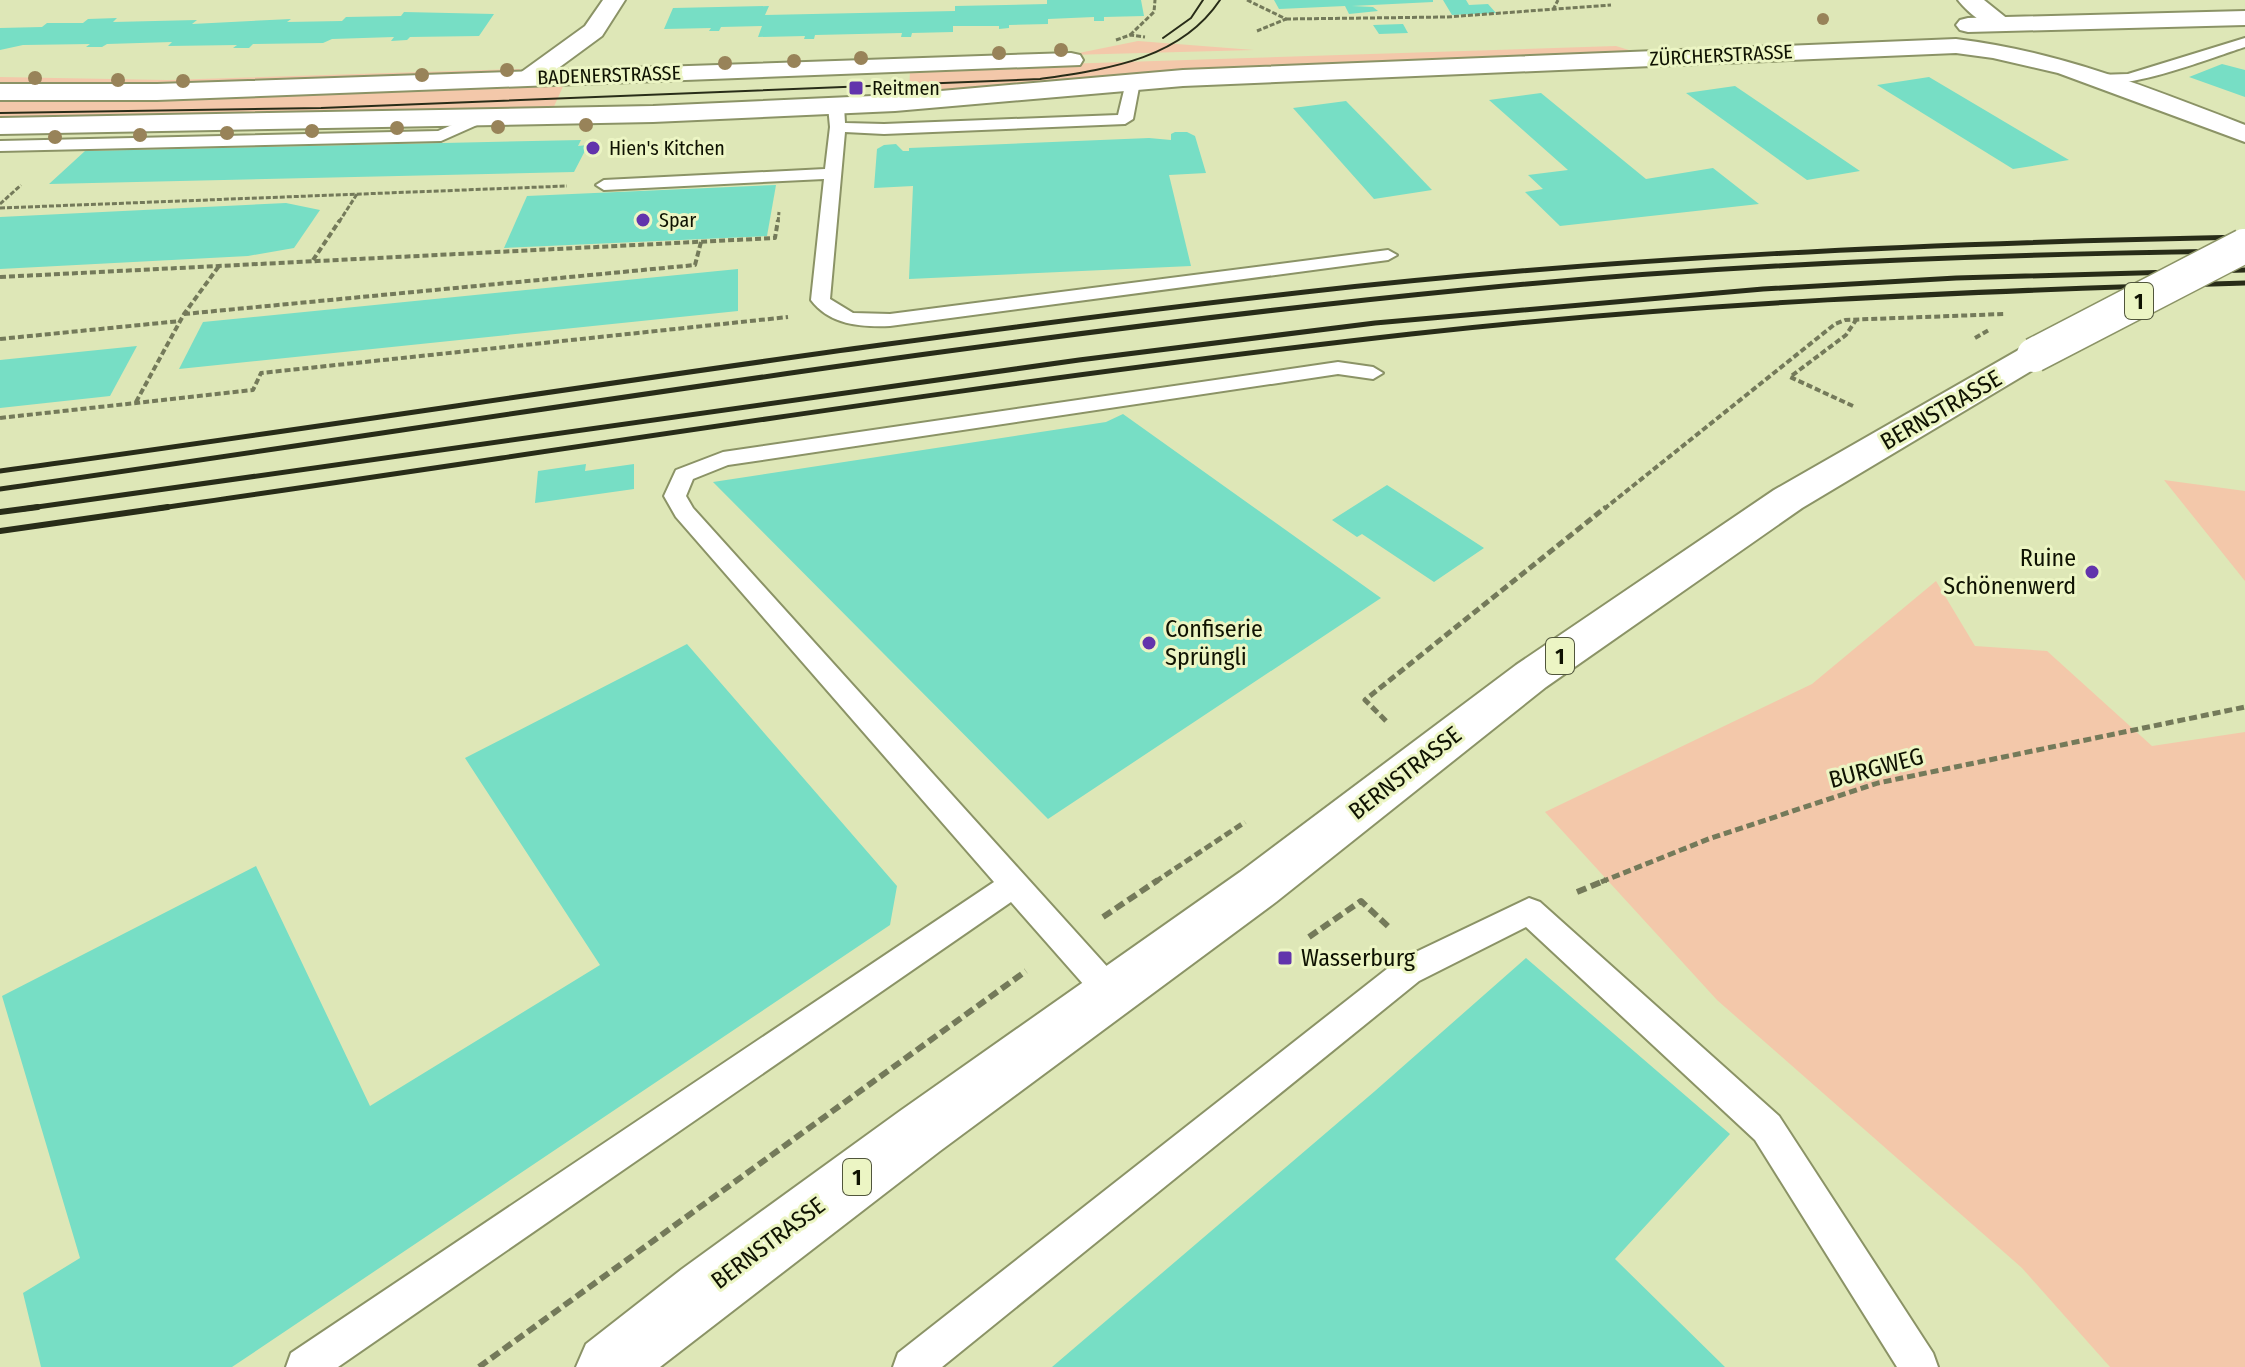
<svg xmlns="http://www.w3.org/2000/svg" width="2245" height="1367" font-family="'Fira Sans Condensed',sans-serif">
<rect width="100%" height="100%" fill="#dee7b7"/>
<g fill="#f3c8aa">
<polygon points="1138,41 1254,50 1069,55"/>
<polygon points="1616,46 1632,51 909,97 910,69"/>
<polygon points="520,69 517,73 141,87 0,83 0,77 168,80"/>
<polygon points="565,82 552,111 0,120 0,101"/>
<polygon points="2164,480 2245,491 2245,581"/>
<polygon points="1936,581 1975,646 2047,651 2152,746 2245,732 2245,1367 2110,1367 2022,1268 1717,1000 1545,812 1812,684"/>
</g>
<g fill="#77dec5">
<polygon points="1047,0 1141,0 1144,16 1104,17 1104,21 1094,21 1094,17 1048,19 1048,24 1009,25 1009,28 999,29 999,26 953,26 953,32 912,33 911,37 901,37 902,33 815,35 814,39 804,39 805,36 758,37 762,26 721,27 719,31 709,31 711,28 664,29 673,8 769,6 765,15 955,11 955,6 1047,4"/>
<polygon points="1274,0 1433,0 1433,2 1352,6 1373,7 1378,11 1349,14 1345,6 1279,9"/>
<polygon points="1443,0 1466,0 1469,5 1488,4 1496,13 1452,15"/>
<polygon points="404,12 494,14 479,36 410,37 407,40 391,41 394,37 332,39 323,43 253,44 249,48 233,48 237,45 168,46 172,42 107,44 102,47 86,47 90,44 23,45 0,50 0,28 42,27 47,23 83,23 88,19 117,18 113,22 197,20 192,24 291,19 287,22 342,21 346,17 401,16"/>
<polygon points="1403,24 1408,33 1379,34 1373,25"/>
<polygon points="2222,64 2245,70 2245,97 2189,77"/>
<polygon points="1929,77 2069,160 2013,169 1877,85"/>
<polygon points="1735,86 1860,171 1807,180 1686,93"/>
<polygon points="1541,93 1646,179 1713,168 1759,204 1560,226 1525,192 1543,189 1528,175 1568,170 1489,100"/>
<polygon points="1346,101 1387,143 1432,190 1374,199 1293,108"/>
<polygon points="1175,132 1187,132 1195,136 1206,173 1169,175 1191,266 909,279 913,186 874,188 877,149 884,145 896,144 903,151 909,151 909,148 1149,138 1171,140 1171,134"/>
<polygon points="581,140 578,146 588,145 574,172 49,184 85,151"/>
<polygon points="776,185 767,236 504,248 527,196"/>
<polygon points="286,203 320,210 294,248 248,256 0,269 0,217"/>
<polygon points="738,269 738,311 179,369 203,322"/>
<polygon points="137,346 110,396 0,408 0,360"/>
<polygon points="1123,414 1381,598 1048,819 713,482 1106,422"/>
<polygon points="586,464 585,471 634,464 634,489 535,503 538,471"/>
<polygon points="1387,485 1484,548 1434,582 1362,534 1357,537 1332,520"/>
<polygon points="687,644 897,886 890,925 232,1367 41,1367 23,1293 80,1258 2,996 256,866 370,1106 600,965 465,758"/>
<polygon points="1526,958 1730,1134 1615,1259 1725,1367 1052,1367 1375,1091"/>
</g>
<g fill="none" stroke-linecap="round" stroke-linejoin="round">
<g stroke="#8b9366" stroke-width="4">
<g id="service">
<path d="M 2245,38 L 2245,47 C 2216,56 2113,97 2091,79 L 2098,75 L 2128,74 Z"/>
<path d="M 1133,78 L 1140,82 L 1133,119 L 1125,124 L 884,134 L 845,132 L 830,299 L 853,313 L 890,314 L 1388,250 L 1397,255 L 1388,260 L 890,326 C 860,327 830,325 811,300 L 824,179 L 604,190 L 596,185 L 604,180 L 825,169 L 830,127 L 828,106 L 836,101 L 844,106 L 845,123 L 884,124 L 1118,115 L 1126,82 Z"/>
<polygon points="480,113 488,118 486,121 441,141 0,151 0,141 438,131"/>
<polygon points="1338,362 1373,367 1383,373 1373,379 1338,374 728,465 693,479 686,496 693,508 1121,982 1126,992 1121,1002 1110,1006 1099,1002 1011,902 338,1367 286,1367 291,1353 994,882 676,517 664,496 676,470 723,452"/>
<polygon points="1529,898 1540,902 1779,1116 1933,1353 1938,1367 1897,1367 1755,1140 1526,927 1419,981 942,1367 893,1367 898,1353 1397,961"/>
</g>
</g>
<g stroke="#8b9366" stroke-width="4">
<g id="minor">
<polygon points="603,0 625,0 602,36 538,83 520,83 516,78 520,73 585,26"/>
<path d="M 1958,0 L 1984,0 L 2014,24 L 2010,29 C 1992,33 1969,14 1958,0 Z"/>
</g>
</g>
<g stroke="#8b9366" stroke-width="4">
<g id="secondary">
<polygon points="2245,11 2245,25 1968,32 1960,30 1956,25 1960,20 1968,18"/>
<path d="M 1956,39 C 2058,51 2150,88 2245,125 L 2245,142 L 2058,73 L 1993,58 L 1956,53 L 1183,86 L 895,111 L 653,122 L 0,134 L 0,118 L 653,106 L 895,95 L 1183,70 Z"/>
<polygon points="1071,53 1080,55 1083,60 1080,65 157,100 0,100 0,84 157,84"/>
</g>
</g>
<g stroke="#8b9366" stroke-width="4">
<polygon id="primary" points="2034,345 2046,348 2051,355 2046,362 1802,508 1546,687 1276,902 940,1151 660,1367 576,1367 586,1344 682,1269 900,1111 1240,872 1516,665 1774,490 2022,348"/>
</g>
<g stroke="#747a5a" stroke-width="3" stroke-dasharray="5 2" stroke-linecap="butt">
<polyline points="1247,0 1286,19 1257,31"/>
<polyline points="1553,10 1558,0"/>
<polyline points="1286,19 1447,17 1611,5"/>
<polyline points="1130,35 1154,12 1155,0"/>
<polyline points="1116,40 1130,35 1145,37"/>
<polyline points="0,204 21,185"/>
<polyline points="0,208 567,186"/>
<polyline points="339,222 357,194"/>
<polyline points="778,222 779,212"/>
</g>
<g stroke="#747a5a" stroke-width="4" stroke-dasharray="6 3" stroke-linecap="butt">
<polyline points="313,260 340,220"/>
<polyline points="0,277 775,238 778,220"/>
<polyline points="184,314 695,265 701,242"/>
<polyline points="0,339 180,321"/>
<polyline points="136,402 184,314 219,266"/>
<polyline points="1853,406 1790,377 1846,335 1856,320"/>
<polyline points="0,418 253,390 261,373 788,317"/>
<polyline points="1604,509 1835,324 1845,320 2004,314"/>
</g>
<g stroke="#747a5a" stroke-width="5" stroke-dasharray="8 4" stroke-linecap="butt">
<polyline points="1386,721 1365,700 1606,507"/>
<polyline points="1155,882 1245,822"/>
<polyline points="1601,882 1711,838 1878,783 2245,707"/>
</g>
<g stroke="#747a5a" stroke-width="6" stroke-dasharray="10 5" stroke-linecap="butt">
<polyline points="1577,892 1606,880"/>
<polyline points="1103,917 1158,880"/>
<polyline points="1309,937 1361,901 1391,929"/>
<polyline points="479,1367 1026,971"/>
</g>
<use href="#service" fill="#fff" fill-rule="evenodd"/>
<use href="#minor" fill="#fff" fill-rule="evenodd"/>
<use href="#secondary" fill="#fff" fill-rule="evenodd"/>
<use href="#primary" fill="#fff" fill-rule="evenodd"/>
<g stroke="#282c18" stroke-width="2">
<polyline points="1163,38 1191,18 1203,0"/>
<path d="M 0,113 L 321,108 L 1040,79 C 1107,69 1180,60 1220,0"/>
</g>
<g stroke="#282c18" stroke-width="5">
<path d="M 0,471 C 435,412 868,340 1305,292 C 1617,257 1931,243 2245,237"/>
<path d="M 0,489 C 487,420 973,338 1463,290 C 1723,264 1984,254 2245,251"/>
<polyline points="23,509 1079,360 1375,323 1763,289 1956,278 2245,270"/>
<path d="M 154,509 C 573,449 991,381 1411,334 C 1688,303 1967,291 2245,283"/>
</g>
<g stroke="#282c18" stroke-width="6">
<polyline points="0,512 38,507"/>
<polyline points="0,531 168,507"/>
</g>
<g stroke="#8b9366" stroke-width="37" stroke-linecap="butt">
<polyline id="primary-bridge" points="2034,355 2244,246"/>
</g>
<polyline stroke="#747a5a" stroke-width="4" stroke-dasharray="6 3" stroke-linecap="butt" points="1975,338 1989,330"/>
<use href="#primary-bridge" stroke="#fff" stroke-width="34"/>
</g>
<g fill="#988359">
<circle cx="1823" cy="19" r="6"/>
<circle cx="1061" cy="50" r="7"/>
<circle cx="999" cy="53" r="7"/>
<circle cx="861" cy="58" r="7"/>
<circle cx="794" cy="61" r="7"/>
<circle cx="725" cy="63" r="7"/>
<circle cx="507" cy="70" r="7"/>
<circle cx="422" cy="75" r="7"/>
<circle cx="35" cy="78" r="7"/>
<circle cx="118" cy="80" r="7"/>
<circle cx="183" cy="81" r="7"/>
<circle cx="586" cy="125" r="7"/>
<circle cx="498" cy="127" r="7"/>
<circle cx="397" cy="128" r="7"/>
<circle cx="312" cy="131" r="7"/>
<circle cx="227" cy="133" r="7"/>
<circle cx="140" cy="135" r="7"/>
<circle cx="55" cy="137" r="7"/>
</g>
<g fill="#6234ac" stroke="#ecf5c4" stroke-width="3">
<rect x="848" y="80" width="16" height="16" rx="4"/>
<circle cx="593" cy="148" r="8"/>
<circle cx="643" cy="220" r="8"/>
<circle cx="2092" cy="572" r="8"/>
<circle cx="1149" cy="643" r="8"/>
<rect x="1277" y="950" width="16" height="16" rx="4"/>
</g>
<g text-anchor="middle" stroke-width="6" stroke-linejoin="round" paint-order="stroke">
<g font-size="20" fill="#0f1202" stroke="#ecf5c4">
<text transform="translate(1721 55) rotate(-3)" y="7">ZÜRCHERSTRASSE</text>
<text transform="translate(609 75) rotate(-2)" y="7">BADENERSTRASSE</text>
</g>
<g font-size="20" fill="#0f1202" stroke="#ecf5c4" text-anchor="start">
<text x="872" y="95">Reitmen</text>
<text x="609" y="155">Hien's Kitchen</text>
<text x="659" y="227">Spar</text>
</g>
<g fill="#ecf5c4" stroke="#51563c" stroke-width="2">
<rect x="2125" y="283" width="28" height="36" rx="6"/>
<rect x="1546" y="638" width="28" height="36" rx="6"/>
<rect x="843" y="1159" width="28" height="36" rx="6"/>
</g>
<g font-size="22" font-weight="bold" fill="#0f1202">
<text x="2139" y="309">1</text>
<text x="1560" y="664">1</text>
<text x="857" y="1185">1</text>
</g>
<g font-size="24" fill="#0f1202" stroke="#ecf5c4">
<text transform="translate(1941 410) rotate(-30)" y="8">BERNSTRASSE</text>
<text transform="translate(1876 768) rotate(-15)" y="8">BURGWEG</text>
<text transform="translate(1405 773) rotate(-38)" y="8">BERNSTRASSE</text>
<text transform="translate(768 1243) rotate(-37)" y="8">BERNSTRASSE</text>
</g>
<g font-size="24" fill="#0f1202" stroke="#ecf5c4" text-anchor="start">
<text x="2076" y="566" text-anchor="end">Ruine<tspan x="2076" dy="28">Schönenwerd</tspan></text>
<text x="1165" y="637">Confiserie<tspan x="1165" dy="28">Sprüngli</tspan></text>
<text x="1301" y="966">Wasserburg</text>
</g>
</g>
</svg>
